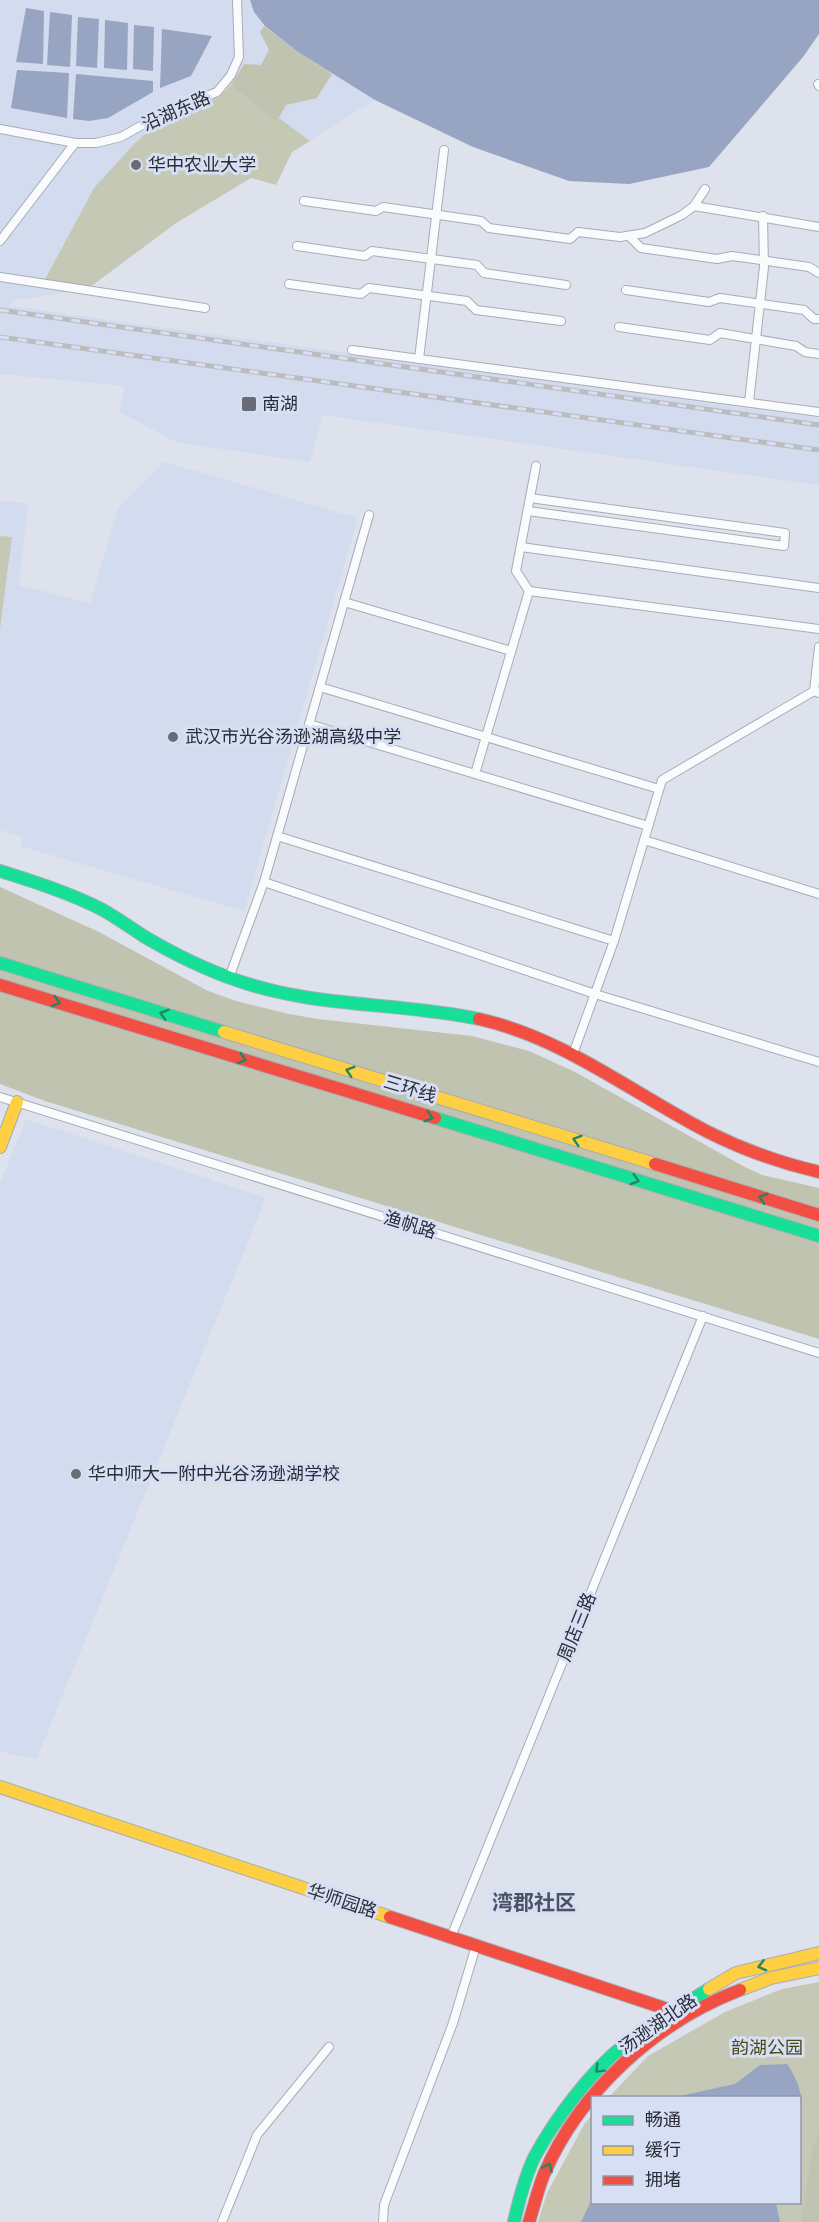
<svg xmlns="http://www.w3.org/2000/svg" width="819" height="2222" font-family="'Fira Sans','Noto Sans SC',sans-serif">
<rect width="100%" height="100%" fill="#dde2ed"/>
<g fill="#d3dbef">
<polygon points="0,0 250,0 254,12 265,26 298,52 375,100 176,223 86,290 14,300 9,306 819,418 819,485 322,415 310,462 176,442 120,412 124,386 0,374"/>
<polygon points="164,462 358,518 244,911 20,846 23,837 0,830 0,501 28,503 19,585 90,603 118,508"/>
<polygon points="26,1119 266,1198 37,1758 19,1756 0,1751 0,1183"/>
</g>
<g fill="#c5c8b5">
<polygon points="231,85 260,110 278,120 279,118 310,141 292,152 276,185 251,178 176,223 86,290 41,287 94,188 135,143 161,121 218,98"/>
<polygon points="0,536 12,537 0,629"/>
<polygon points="819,1982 819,2222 538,2222 547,2193 585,2123 592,2115 592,2202 800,2202 800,2098 609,2097 648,2056 725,2012 782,1989"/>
</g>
<g fill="#c0c3b0">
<polygon points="264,26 298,52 332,74 317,98 286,105 277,121 260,110 231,85 244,64 261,65 269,50 260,32"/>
<polygon points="0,887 99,932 208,991 236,1001 289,1014 318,1019 472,1036 529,1051 575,1072 743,1166 762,1175 819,1188 819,1339 45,1101 0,1084"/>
<polygon points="819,2133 819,2222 801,2222 813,2146"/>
</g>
<g fill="#97a4c2">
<polygon points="250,0 819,0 819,34 803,57 709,167 629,184 569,181 473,147 375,100 298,52 265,26 254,12"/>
<polygon points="26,8 44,11 43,64 16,62"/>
<polygon points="50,12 72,15 70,67 47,65"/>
<polygon points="78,17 99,19 97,68 76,66"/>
<polygon points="105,20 128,23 127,70 104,68"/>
<polygon points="134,25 154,27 153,71 133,69"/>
<polygon points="162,29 212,36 191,76 160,88"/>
<polygon points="17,70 69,73 67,118 11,108"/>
<polygon points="76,74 153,81 153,92 108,118 89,121 73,119"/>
<path d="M 787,2064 C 795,2075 805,2096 800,2110 L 800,2098 L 675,2097 L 735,2084 L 760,2065 Z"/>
<polygon points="592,2199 592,2202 776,2203 780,2222 581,2222"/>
</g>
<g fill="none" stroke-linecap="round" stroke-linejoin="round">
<g stroke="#a8acb4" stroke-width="10">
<g id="street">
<polyline points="818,84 819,86"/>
<polyline points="0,129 75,143 96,143 121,137 160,115 217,92 231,75 239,57 237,0"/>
<polyline points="304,201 376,211 383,207 481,221 489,228 570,239 578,232 620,237 645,233 682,215 694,206 705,189"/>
<polyline points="694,206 819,227"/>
<polyline points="629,236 641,248 717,259 732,256 809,267 819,273"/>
<polyline points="0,241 75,143"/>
<polyline points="297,246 365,256 372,251 477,265 484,273 566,285"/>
<polyline points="0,277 205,308"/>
<polyline points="289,284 361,294 369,288 467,301 476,310 561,321"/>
<polyline points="626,290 709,302 720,298 804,310 814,319 819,319"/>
<polyline points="619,327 710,340 720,333 796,346 805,352 819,354"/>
<polyline points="352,350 819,412"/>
<polyline points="419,359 444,150"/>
<polyline points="749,402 764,267 763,216"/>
<polyline points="536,466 516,571 529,591 475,774 648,826"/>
<polyline points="528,511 784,546 785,533 530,498"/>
<polyline points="521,547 819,588"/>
<polyline points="529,591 819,629"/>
<polyline points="344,602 511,651"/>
<polyline points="320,687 659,789"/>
<polyline points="814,691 819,647"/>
<polyline points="309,724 475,774"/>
<polyline points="277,836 614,941"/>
<polyline points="644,840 819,894"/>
<polyline points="264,882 595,994 819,1062"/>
<polyline points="229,978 264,882 369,515"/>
<polyline points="573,1054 614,941 662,780 814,691 819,693"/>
<polyline points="0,1097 819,1353"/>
<polyline points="451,1937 703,1316"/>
<polyline points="222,2222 257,2135 329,2047"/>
<polyline points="383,2222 384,2205 453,2023 476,1946"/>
</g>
</g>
<g stroke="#a8acb4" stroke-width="14">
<g id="fast">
<path d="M 0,871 C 35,882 70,893 103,910 C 117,918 131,928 145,937 C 174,954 204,969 236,980 C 314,1008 399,1002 479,1019"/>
<polyline points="0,963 224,1032"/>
<polyline points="435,1118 819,1236"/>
<path d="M 514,2222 C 519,2200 525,2176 535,2156 C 555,2119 591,2071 624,2045 C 650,2024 680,2007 709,1989"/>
</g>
</g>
<g stroke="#a8acb4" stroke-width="14">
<g id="slow">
<polyline points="224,1032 655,1164"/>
<polyline points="0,1147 17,1102"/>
<polyline points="0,1787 390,1917"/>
<polyline points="709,1989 736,1973 819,1953"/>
<polyline points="740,1990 771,1978 819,1968"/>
</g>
</g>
<g stroke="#a8acb4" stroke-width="14">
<g id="jam">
<polyline points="0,985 435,1118"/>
<path d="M 479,1019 C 564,1038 632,1093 708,1132 C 744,1150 780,1163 819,1172"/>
<polyline points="655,1164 819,1215"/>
<polyline points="390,1917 673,2011 678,2021"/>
<path d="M 529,2222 C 534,2206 538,2189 544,2174 C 580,2091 656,2022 740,1990"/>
</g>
</g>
<use href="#street" stroke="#fafbfc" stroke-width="8"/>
<use href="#fast" stroke="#16e098" stroke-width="12"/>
<use href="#slow" stroke="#ffcf43" stroke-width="12"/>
<use href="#jam" stroke="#f24e42" stroke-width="12"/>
<g stroke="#bbbcbe" stroke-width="5">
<g id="rail">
<polyline points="0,310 819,425"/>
<polyline points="0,337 819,450"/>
</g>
</g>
<use href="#rail" stroke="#d6dff4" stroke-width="3" stroke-dasharray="9" stroke-linecap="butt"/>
</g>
<defs><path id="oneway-chevron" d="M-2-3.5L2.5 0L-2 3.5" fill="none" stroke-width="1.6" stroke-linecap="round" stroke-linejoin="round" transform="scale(1.5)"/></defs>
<g stroke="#208666">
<use href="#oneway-chevron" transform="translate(56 1002) rotate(17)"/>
<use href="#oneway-chevron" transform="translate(164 1014) rotate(-163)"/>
<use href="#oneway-chevron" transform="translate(242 1059) rotate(17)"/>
<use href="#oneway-chevron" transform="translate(350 1071) rotate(-163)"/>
<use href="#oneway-chevron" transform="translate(429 1117) rotate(17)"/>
<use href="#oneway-chevron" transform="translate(577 1140) rotate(-163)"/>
<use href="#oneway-chevron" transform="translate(635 1180) rotate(17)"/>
<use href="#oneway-chevron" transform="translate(763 1198) rotate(-163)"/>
<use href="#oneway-chevron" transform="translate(762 1966) rotate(166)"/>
<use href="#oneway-chevron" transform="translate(599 2069) rotate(135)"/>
<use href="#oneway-chevron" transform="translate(548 2167) rotate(-67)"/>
</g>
<g fill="#696c75" stroke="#d6dff4" stroke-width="2">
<circle cx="136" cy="165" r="6"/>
<rect x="241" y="396" width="16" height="16" rx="3"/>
<circle cx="173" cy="737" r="6"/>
<circle cx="76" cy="1474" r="6"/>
</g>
<g text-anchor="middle" stroke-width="6" stroke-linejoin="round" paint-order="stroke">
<g font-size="18" fill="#2a2d35" stroke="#d6dff4">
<text transform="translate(176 111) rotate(-24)" y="6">沿湖东路</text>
<text transform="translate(410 1089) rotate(17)" y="6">三环线</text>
<text transform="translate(410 1225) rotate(17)" y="6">渔帆路</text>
<text transform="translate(577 1627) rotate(-68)" y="6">周店三路</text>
<text transform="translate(342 1901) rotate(18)" y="6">华师园路</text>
<text transform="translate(658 2024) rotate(-35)" y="6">汤逊湖北路</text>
</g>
<g font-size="18" fill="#2a2d35" stroke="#d6dff4" text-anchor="start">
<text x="148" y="171">华中农业大学</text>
<text x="262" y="410">南湖</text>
<text x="185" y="743">武汉市光谷汤逊湖高级中学</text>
<text x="88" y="1480">华中师大一附中光谷汤逊湖学校</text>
</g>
<g font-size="18" fill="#494914" stroke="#d6dff4">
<text x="767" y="2054">韵湖公园</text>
</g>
<g font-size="21" font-weight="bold" fill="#4b5264" stroke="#d6dff4">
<text x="534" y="1910">湾郡社区</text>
</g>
</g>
<rect x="591" y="2096" width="210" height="108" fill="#d6dff4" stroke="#9198a8" stroke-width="1.5"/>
<rect x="603" y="2116" width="30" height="9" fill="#16e098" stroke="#9198a8" stroke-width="1.5"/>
<text x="645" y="2126" font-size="18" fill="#2a2d35">畅通</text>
<rect x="603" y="2146" width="30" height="9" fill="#ffcf43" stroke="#9198a8" stroke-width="1.5"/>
<text x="645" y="2156" font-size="18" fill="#2a2d35">缓行</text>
<rect x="603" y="2176" width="30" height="9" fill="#f24e42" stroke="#9198a8" stroke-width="1.5"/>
<text x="645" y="2186" font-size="18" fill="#2a2d35">拥堵</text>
</svg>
